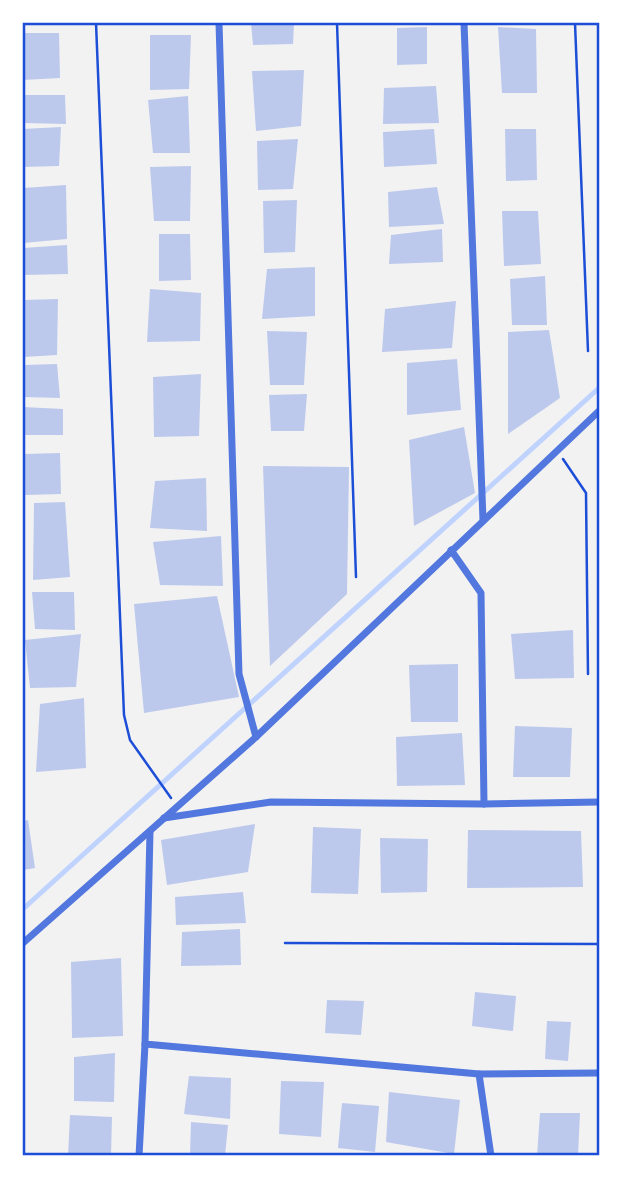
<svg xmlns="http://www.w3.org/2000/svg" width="622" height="1179" font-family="Lato,sans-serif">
<rect width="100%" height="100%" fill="#f2f2f2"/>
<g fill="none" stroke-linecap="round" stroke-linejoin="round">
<polyline stroke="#bfd3fe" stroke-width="5" points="23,909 599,388"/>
</g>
<g fill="#bdc9ec">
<polygon points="251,23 294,23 293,44 253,45"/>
<polygon points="427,27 427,64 397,65 397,28"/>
<polygon points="498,27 536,29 537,93 502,93"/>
<polygon points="23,33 59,33 60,78 23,80"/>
<polygon points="150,35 191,35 189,89 150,90"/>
<polygon points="304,70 301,126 256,131 252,71"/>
<polygon points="436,86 439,123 383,124 384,88"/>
<polygon points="23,95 65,95 66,124 23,123"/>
<polygon points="188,96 190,153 153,153 148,100"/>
<polygon points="61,127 59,166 23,167 23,129"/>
<polygon points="434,129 437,164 384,167 383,132"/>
<polygon points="505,129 536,129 537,180 506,181"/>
<polygon points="298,139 293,189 258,190 257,141"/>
<polygon points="191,166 190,221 154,221 150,167"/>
<polygon points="66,185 67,239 23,243 23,188"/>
<polygon points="437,187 444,224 389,227 388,192"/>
<polygon points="297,200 295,252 264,253 263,201"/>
<polygon points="502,211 538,211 541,264 504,266"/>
<polygon points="442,229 443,262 389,264 391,235"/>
<polygon points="159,234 190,234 191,280 159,281"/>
<polygon points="67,245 68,274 23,275 23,248"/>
<polygon points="315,267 315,316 262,319 267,269"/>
<polygon points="545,276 547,325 512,325 510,279"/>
<polygon points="150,289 201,293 200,341 147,342"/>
<polygon points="58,299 57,355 23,357 23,300"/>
<polygon points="456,301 452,348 382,352 385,309"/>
<polygon points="549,330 560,398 508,434 508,332"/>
<polygon points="267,331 307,332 304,385 270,385"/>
<polygon points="457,359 461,410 407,415 407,363"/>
<polygon points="57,364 60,398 23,397 23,365"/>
<polygon points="201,374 199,436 154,437 153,377"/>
<polygon points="307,394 304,431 271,431 269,395"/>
<polygon points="23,407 63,409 63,435 23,435"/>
<polygon points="464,427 475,493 414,526 409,440"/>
<polygon points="60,453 61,494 25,495 24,454"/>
<polygon points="263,466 349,467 347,594 270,666"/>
<polygon points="206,478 207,531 150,528 155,481"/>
<polygon points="65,502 70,577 33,580 34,503"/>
<polygon points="221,536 223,586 160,585 153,542"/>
<polygon points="32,592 74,592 75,630 35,629"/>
<polygon points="217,596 239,697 144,713 134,604"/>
<polygon points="573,630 574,678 515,679 511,634"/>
<polygon points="81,634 76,687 30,688 25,640"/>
<polygon points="458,664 458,722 411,722 409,665"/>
<polygon points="84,698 86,768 36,772 40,704"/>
<polygon points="515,726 572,728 570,777 513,777"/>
<polygon points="462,733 465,785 397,786 396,737"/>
<polygon points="28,820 35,868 23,870 23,821"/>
<polygon points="255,824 248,872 167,885 161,840"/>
<polygon points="313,827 361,829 358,894 311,893"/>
<polygon points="468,830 581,831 583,887 467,888"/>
<polygon points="380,838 428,839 427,892 381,893"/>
<polygon points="243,892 246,923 176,925 175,897"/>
<polygon points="240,929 241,965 181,966 182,932"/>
<polygon points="121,958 123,1036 72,1038 71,962"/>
<polygon points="475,992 516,996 513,1031 472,1026"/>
<polygon points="327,1000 364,1001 361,1035 325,1033"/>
<polygon points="547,1021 571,1022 568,1061 545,1059"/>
<polygon points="115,1053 114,1102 74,1101 74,1057"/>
<polygon points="189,1076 231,1078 230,1119 184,1114"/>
<polygon points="281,1081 324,1082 321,1137 279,1134"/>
<polygon points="389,1092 460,1100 454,1154 386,1142"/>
<polygon points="342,1103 379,1106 375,1152 338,1148"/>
<polygon points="540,1113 580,1113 578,1156 537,1156"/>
<polygon points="70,1115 112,1117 111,1156 68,1156"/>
<polygon points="191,1122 228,1125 225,1156 190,1156"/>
</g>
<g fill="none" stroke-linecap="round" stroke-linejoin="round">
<g stroke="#1d4ed8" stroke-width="2.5">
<polyline points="96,23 124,715 130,740 171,798"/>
<polyline points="337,23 356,577"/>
<polyline points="575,23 588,351"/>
<polyline points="563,459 586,493 588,674"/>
<polyline points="285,943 599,944"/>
</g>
<g stroke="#5277de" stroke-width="7">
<polyline points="219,23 239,674 256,737"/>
<polyline points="464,23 483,520"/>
<polyline points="451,550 481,593 484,804"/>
<polyline points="164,818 271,802 484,804 599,802"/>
<polyline points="150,832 145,1044 479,1074 599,1073"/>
<polyline points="23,943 256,737 599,411"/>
<polyline points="479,1074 491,1156"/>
<polyline points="139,1156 145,1044"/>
</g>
</g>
<rect width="622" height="1179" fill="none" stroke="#ffffff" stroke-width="49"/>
<rect x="24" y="24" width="574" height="1130" fill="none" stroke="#1d4ed8" stroke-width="2.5"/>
</svg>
